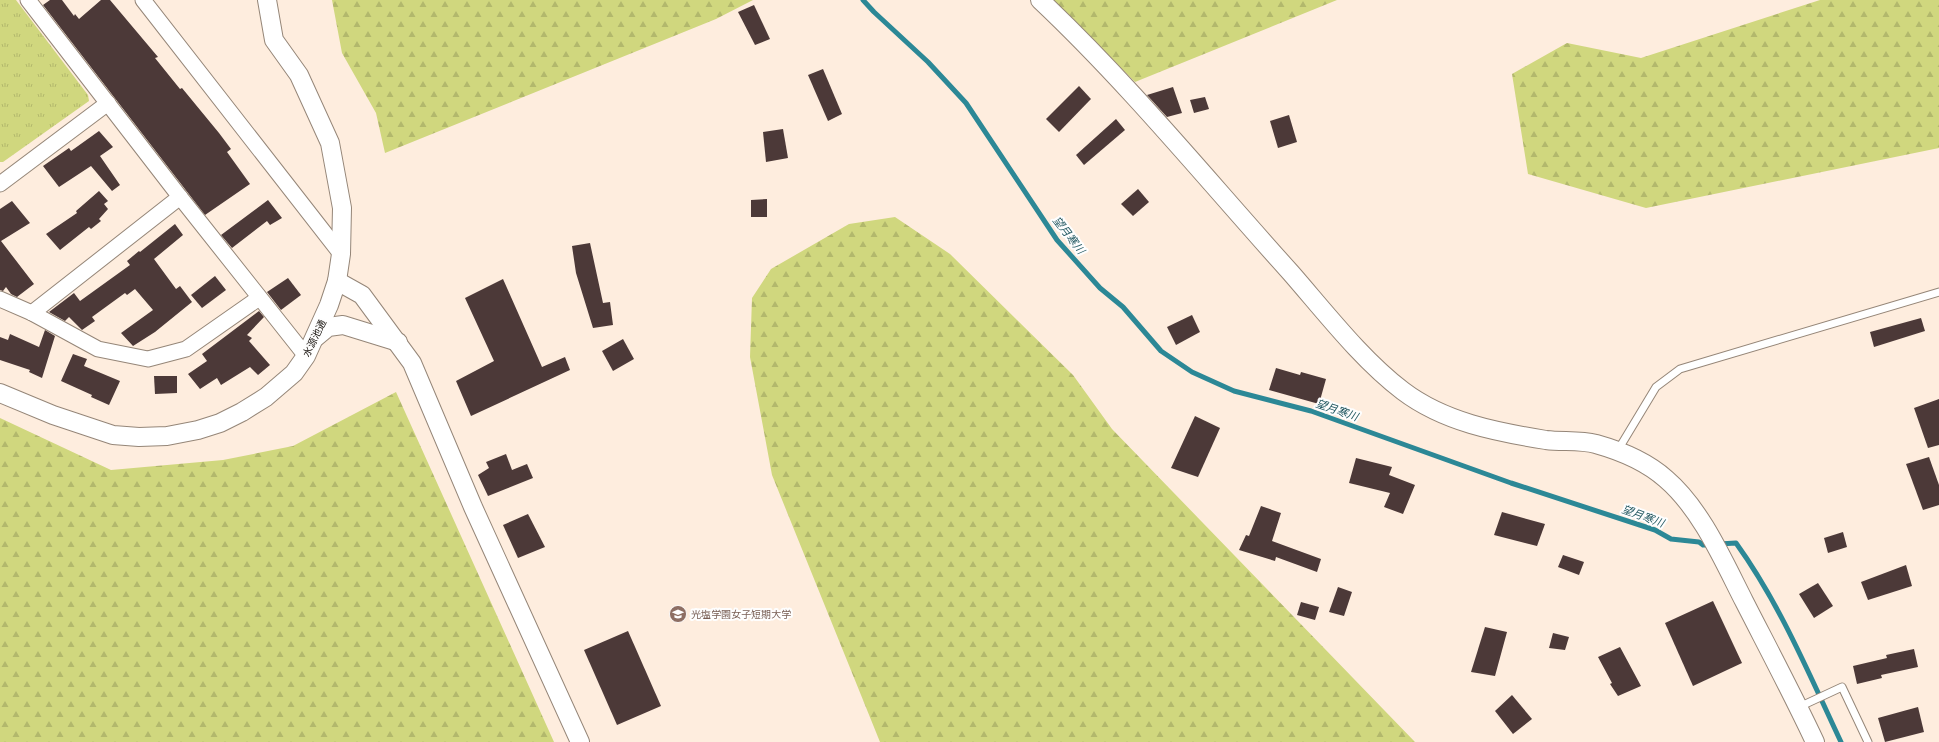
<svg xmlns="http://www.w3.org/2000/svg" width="1939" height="742" font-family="'IBM Plex Serif','Noto Sans JP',serif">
<defs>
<pattern id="grass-tufts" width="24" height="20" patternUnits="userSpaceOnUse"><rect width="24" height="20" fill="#d0d77e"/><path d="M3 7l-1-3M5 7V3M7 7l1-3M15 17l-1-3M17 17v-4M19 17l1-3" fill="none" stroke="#b2b86c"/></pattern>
<pattern id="forest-firs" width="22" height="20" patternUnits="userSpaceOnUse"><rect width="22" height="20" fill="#d0d77e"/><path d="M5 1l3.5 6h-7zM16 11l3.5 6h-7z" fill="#b2b86c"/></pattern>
</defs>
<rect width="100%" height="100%" fill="#feedde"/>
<polygon fill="url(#grass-tufts)" points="0,0 16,0 88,95 89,101 3,162 0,162"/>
<g fill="url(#forest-firs)">
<polygon points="332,0 753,0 716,19 385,153 376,113 342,53"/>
<polygon points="1052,0 1337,0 1135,82"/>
<polygon points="1820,0 1939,0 1939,148 1646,208 1528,174 1512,74 1567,43 1641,58"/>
<polygon points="895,217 950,254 1073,375 1112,429 1415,742 880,742 772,475 750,357 752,298 771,269 849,224"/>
<polygon points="396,392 554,742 0,742 0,418 111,470 223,460 293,446"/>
</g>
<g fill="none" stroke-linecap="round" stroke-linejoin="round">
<g stroke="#2c8896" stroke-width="5">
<polyline points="863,0 874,12 928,62 966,103 1057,240 1100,288 1123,307 1161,351 1192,372 1234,391 1311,411 1511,483 1655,530 1671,539 1699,542 1703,545 1711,545"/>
<path d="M 1719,544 L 1736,543 C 1780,604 1809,674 1841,742"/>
</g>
</g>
<g fill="#4c3938">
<polygon points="50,0 62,0 74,16 75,14 79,19 101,0 110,0 158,57 155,58 180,89 182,88 219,133 231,149 227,152 250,184 205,215 43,5"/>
<polygon points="754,5 770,39 755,45 738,12"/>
<polygon points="823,69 842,114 828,121 808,75"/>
<polygon points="1079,86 1091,99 1059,132 1046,119"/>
<polygon points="1173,87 1182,113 1167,117 1147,95"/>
<polygon points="1205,97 1209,109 1194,113 1190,100"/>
<polygon points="1289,115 1297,142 1278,148 1270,121"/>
<polygon points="1116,119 1125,130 1084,165 1076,155"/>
<polygon points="783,129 788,158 766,162 763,132"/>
<polygon points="99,131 113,147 100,156 120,185 112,191 91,166 59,187 43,166 69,148 71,151"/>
<polygon points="1138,189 1149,202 1133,216 1121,204"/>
<polygon points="99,191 108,201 104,204 108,209 99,219 101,221 91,229 89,227 60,250 46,234 77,213 76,211"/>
<polygon points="767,199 767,217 751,217 751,200"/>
<polygon points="268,200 282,218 270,225 267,221 232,248 221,235"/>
<polygon points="12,201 30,223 1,241 34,284 17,297 11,294 6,287 3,291 0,290 0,209"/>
<polygon points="175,224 183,235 154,259 176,289 180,286 192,302 155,332 133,346 121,333 153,310 135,289 127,295 125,293 92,317 95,321 82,330 69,317 65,321 49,312 74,293 80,301 130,265 127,261 139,251 140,252"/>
<polygon points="590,243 603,303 610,302 613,325 593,328 576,273 572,246"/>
<polygon points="215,276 226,290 202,308 191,295"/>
<polygon points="288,278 301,295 281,310 267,292"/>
<polygon points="503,279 542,367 565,357 570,370 471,416 456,381 494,361 465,298"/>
<polygon points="259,311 264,317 247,335 252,338 249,341 270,365 258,375 250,367 221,385 217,378 200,389 188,374 207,361 202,354"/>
<polygon points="1192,315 1200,332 1176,345 1167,327"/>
<polygon points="1921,318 1925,331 1874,347 1870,332"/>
<polygon points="45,330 55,336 42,378 29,372 30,370 0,360 0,337 8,340 10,334 39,347"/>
<polygon points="623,339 634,359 613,371 602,351"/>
<polygon points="73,354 87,359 84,366 120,381 109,405 91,397 92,395 61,381"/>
<polygon points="1276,368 1300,375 1301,372 1326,379 1319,404 1269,390"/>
<polygon points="154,376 177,376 177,393 155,394"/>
<polygon points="1939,399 1939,445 1928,448 1914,408"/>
<polygon points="1195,416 1220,428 1198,477 1171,468"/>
<polygon points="506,454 512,470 527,464 533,478 488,496 478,475 489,468 486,462"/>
<polygon points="1929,457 1939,485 1939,505 1923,510 1906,464"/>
<polygon points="1356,458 1392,467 1389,475 1415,485 1403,514 1384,507 1390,493 1349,483"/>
<polygon points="1261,506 1281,513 1272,541 1321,559 1317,572 1276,557 1275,561 1239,550 1246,535 1249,536"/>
<polygon points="1502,512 1545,524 1537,546 1494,535"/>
<polygon points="528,514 545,547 518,558 503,525"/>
<polygon points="1843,532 1847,547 1828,553 1824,538"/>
<polygon points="1563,555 1584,562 1579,575 1558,567"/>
<polygon points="1906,565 1912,586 1868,600 1861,582"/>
<polygon points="1818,583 1833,606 1814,618 1799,594"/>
<polygon points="1338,587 1352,592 1344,616 1329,612"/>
<polygon points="1713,601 1742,663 1693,686 1665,623"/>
<polygon points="1301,602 1319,607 1315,620 1297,615"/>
<polygon points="1485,627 1507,632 1495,676 1471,672"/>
<polygon points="628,631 661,706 617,725 584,650"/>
<polygon points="1553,633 1569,637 1565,650 1549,648"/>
<polygon points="1620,647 1641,686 1618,696 1610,684 1612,683 1598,657"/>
<polygon points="1914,649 1918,667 1881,675 1882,678 1857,684 1853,666 1887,658 1886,655"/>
<polygon points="1512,695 1532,719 1513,734 1495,711"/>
<polygon points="1918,707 1924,732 1885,742 1878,718"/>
</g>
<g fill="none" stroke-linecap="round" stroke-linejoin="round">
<g stroke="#958678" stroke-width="9">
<g id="service">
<polyline points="1618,450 1656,387 1680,369 1939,292"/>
<polyline points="1799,707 1842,687 1868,742"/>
</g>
</g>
<g stroke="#958678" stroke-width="17">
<g id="minor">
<polyline points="28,0 180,197 306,356"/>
<polyline points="143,0 341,254"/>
<polyline points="0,184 108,103"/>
<polyline points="0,299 32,313 98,349 148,359 186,349 259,298"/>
<polyline points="32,313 180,197"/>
</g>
</g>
<g stroke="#958678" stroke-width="20">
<g id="tertiary">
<path d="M 1040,0 C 1130,85 1208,181 1291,273 C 1325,312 1362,360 1403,391 C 1444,422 1496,432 1546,440 C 1562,442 1580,440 1596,444 C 1621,451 1647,462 1666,479 C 1701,509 1723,560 1744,601 C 1768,648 1793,695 1815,742"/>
<polyline points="337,281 362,295 412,363 473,507 580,742"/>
<polyline points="316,337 328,327 343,325 398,342"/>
<polyline points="0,393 53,415 113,435 139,437 167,436 198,430 220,423 242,412 266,397 294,373 306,356 329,305 337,281 341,254 342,208 330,143 299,75 274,40 267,0"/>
</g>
</g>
<use href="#service" stroke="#fff" stroke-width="7"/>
<use href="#minor" stroke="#fff" stroke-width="15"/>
<use href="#tertiary" stroke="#fff" stroke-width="18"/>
</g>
<defs>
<g id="university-disc" transform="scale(0.9)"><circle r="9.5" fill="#8d6e63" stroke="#fefefe"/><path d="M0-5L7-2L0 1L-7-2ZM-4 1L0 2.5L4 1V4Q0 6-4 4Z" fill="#fff"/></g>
</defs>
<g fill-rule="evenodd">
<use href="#university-disc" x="678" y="614"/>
</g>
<g text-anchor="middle" stroke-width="4" stroke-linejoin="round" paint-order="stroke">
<g font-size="10" fill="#1c1712" stroke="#fefefe">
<text transform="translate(314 338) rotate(-64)" y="4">水源池通</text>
</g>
<g font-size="10" fill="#785e54" stroke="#fefefe" text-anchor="start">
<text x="691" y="618">光塩学園女子短期大学</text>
</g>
<g font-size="11" font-style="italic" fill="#255a63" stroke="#fefefe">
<text transform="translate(1069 235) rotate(52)" y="4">望月寒川</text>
<text transform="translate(1337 410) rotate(19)" y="4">望月寒川</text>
<text transform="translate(1643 516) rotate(20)" y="4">望月寒川</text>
</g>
</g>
</svg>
